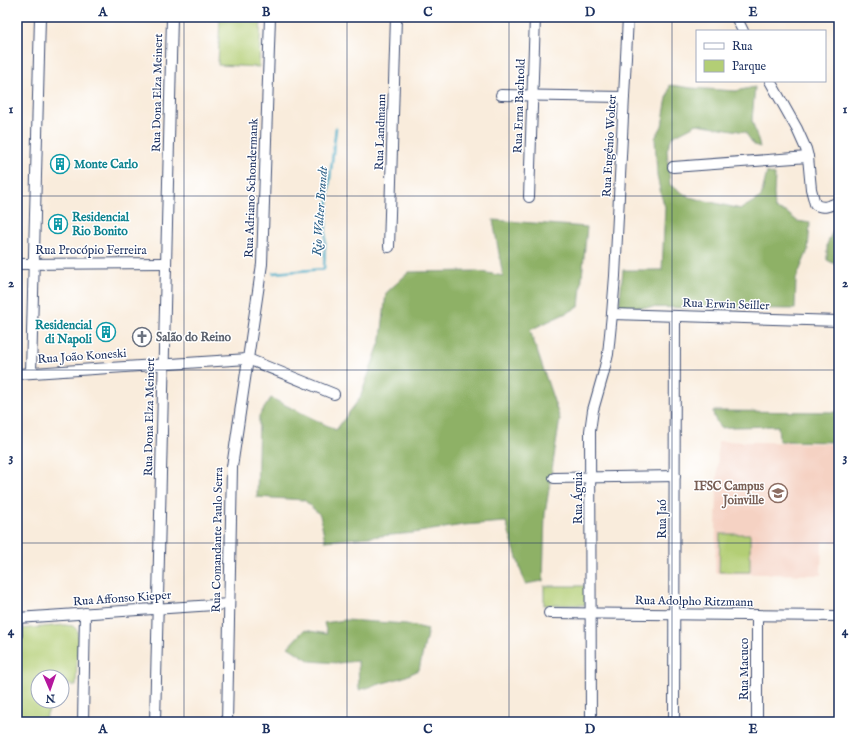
<svg xmlns="http://www.w3.org/2000/svg" width="856" height="739" font-family="'IM FELL English',serif">
<rect width="100%" height="100%" fill="#fff"/>
<filter id="ink" filterUnits="userSpaceOnUse"><feTurbulence type="fractalNoise" baseFrequency=".025" numOctaves="2"/><feDisplacementMap in="SourceGraphic" scale="8" xChannelSelector="R" yChannelSelector="G"/><feConvolveMatrix kernelMatrix="1 2 1 2 8 2 1 2 1" color-interpolation-filters="sRGB"/></filter>
<filter id="wash" filterUnits="userSpaceOnUse"><feTurbulence type="fractalNoise" baseFrequency=".012" numOctaves="4" result="noise"/><feDisplacementMap in="SourceGraphic" scale="16" xChannelSelector="R" yChannelSelector="G"/><feGaussianBlur stdDeviation="0.9" result="paint"/><feColorMatrix in="noise" values="0 0 0 0 0 0 0 0 0 0 0 0 0 0 0 0 0 1.4 0 .05"/><feComposite in="paint" operator="in"/></filter>
<g filter="url(#wash)">
<rect width="100%" height="100%" fill="#f9ecdc"/>
<polygon fill="#f5d2c3" points="718,441 839,444 839,542 822,542 821,575 715,573"/>
<g fill="#b3ce75" stroke="#677e6a">
<polygon points="220,17 261,17 259,67 218,65"/>
<polygon points="720,534 750,534 750,572 719,572"/>
<rect x="544" y="586" width="41" height="19"/>
<polygon points="65,625 73,626 78,631 76,686 67,684 62,686 62,677 38,677 38,701 54,701 43,722 17,722 17,661 18,629"/>
</g>
<g fill="#8eb166" stroke="#547062">
<polygon points="670,85 691,88 736,91 755,87 752,120 760,147 754,145 745,132 697,124 672,137 667,150 670,185 689,197 741,209 761,197 767,172 775,175 774,194 775,209 786,212 797,221 810,223 808,250 796,279 795,309 619,307 623,270 662,270 665,207 661,195 657,175 655,138 662,126 666,103"/>
<polygon points="839,218 839,266 827,260 827,244"/>
<polygon points="493,220 587,227 579,307 530,330 560,419 545,514 543,581 525,584 506,522 463,525 413,533 325,541 320,515 304,500 257,497 259,416 271,398 336,430 360,398 381,339 386,293 409,272 477,271 503,276"/>
<polygon points="713,411 839,412 839,442 779,441 778,426 732,427 720,428 714,417"/>
<polygon points="345,620 406,624 428,629 419,670 404,677 359,690 358,661 338,663 310,661 288,647 304,630 327,634 324,623"/>
</g>
<g fill="none" stroke-linecap="round" stroke-linejoin="round">
<polyline stroke="#47acc7" stroke-width="2.5" points="273,273 324,269 326,223 330,178 336,128"/>
</g>
</g>
<g filter="url(#ink)">
<g fill="none" stroke-linecap="round" stroke-linejoin="round">
<g stroke="#3c4b71" stroke-width="12">
<g id="minor">
<polyline points="736,17 743,31"/>
<path d="M 770,81 L 797,129 L 806,149 L 808,157 L 811,189 L 815,204 C 823,210 831,205 839,202"/>
<polyline points="501,95 624,97"/>
<polyline points="673,167 808,157"/>
<polyline points="529,197 535,17"/>
<polyline points="389,247 396,17"/>
<polyline points="17,264 166,263"/>
<polyline points="612,314 839,321"/>
<polyline points="31,373 40,17"/>
<polyline points="17,374 248,359 334,394"/>
<polyline points="554,478 675,476"/>
<polyline points="549,613 839,616"/>
<polyline points="757,615 757,722"/>
<polyline points="17,618 229,604"/>
<polyline points="17,635 17,618"/>
<polyline points="83,722 85,613"/>
<polyline points="155,722 172,17"/>
<polyline points="227,722 232,467 262,264 270,17"/>
<polyline points="591,722 590,431 593,410 603,375 608,354 612,314 615,276 628,17"/>
<polyline points="674,722 675,316"/>
</g>
</g>
<use href="#minor" stroke="#fff" stroke-width="10"/>
</g>
</g>
<path fill="none" stroke="#1b2f5e" stroke-width="1" stroke-opacity="0.55" d="M 184,17 L 184,722M 347,17 L 347,722M 509,17 L 509,722M 672,17 L 672,722M 17,196 L 839,196M 17,370 L 839,370M 17,543 L 839,543"/>
<defs>
<g id="building-ring" transform="scale(1)"><circle r="9.5" fill="#fff" stroke="#0f9aa8" stroke-width="1.5"/><path d="M-4-6H4V6H1V3H-1V6H-4ZM-2.5-4.3h1.7v1.8h-1.7ZM.8-4.3h1.7v1.8H.8ZM-2.5-1h1.7V.8h-1.7ZM.8-1h1.7V.8H.8Z" fill="#0f9aa8"/></g>
<g id="church-ring" transform="scale(1)"><circle r="9.5" fill="#fff" stroke="#6b7280" stroke-width="1.5"/><path d="M-1.2-6h2.4v3.5h3.3v2.4h-3.3V6h-2.4V-.1h-3.3v-2.4h3.3Z" fill="#6b7280"/></g>
<g id="university-ring" transform="scale(1)"><circle r="9.5" fill="#fff" stroke="#8d6e63" stroke-width="1.5"/><path d="M0-5L7-2L0 1L-7-2ZM-4 1L0 2.5L4 1V4Q0 6-4 4Z" fill="#8d6e63"/></g>
</defs>
<g fill-rule="evenodd">
<use href="#building-ring" x="60" y="164"/>
<use href="#building-ring" x="58" y="224"/>
<use href="#building-ring" x="106" y="332"/>
<use href="#church-ring" x="142" y="337"/>
<use href="#university-ring" x="778" y="493"/>
</g>
<g text-anchor="middle" stroke-width="3" stroke-linejoin="round" paint-order="stroke">
<g font-size="12" fill="#1b2f5e" stroke="#fff">
<text transform="translate(157 93) rotate(-89)" y="4">Rua Dona Elza Meinert</text>
<text transform="translate(519 106) rotate(-88)" y="4">Rua Erna Bachtold</text>
<text transform="translate(380 132) rotate(-88)" y="4">Rua Landmann</text>
<text transform="translate(609 146) rotate(-87)" y="4">Rua Eugênio Wolter</text>
<text transform="translate(251 188) rotate(-88)" y="4">Rua Adriano Schondermank</text>
<text x="91" y="254">Rua Procópio Ferreira</text>
<text transform="translate(726 304) rotate(2)" y="4">Rua Erwin Seiller</text>
<text transform="translate(82 356) rotate(-4)" y="4">Rua João Koneski</text>
<text transform="translate(149 417) rotate(-89)" y="4">Rua Dona Elza Meinert</text>
<text transform="translate(578 498) rotate(-90)" y="4">Rua Águia</text>
<text transform="translate(662 519) rotate(-90)" y="4">Rua Jaó</text>
<text transform="translate(217 540) rotate(-89)" y="4">Rua Comandante Paulo Serra</text>
<text transform="translate(122 598) rotate(-4)" y="4">Rua Affonso Kieper</text>
<text transform="translate(694 601) rotate(1)" y="4">Rua Adolpho Ritzmann</text>
<text transform="translate(744 669) rotate(-90)" y="4">Rua Macuco</text>
</g>
<g font-size="12" font-weight="bold" fill="#0d838f" stroke="#fff" text-anchor="start">
<text x="74" y="168">Monte Carlo</text>
<text x="72" y="221">Residencial<tspan x="72" dy="14">Rio Bonito</tspan></text>
<text x="92" y="329" text-anchor="end">Residencial<tspan x="92" dy="14">di Napoli</tspan></text>
</g>
<g font-size="12" font-weight="bold" fill="#5b616d" stroke="#fff" text-anchor="start">
<text x="156" y="341">Salão do Reino</text>
</g>
<g font-size="12" font-weight="bold" fill="#785e54" stroke="#fff" text-anchor="end">
<text x="764" y="490">IFSC Campus<tspan x="764" dy="14">Joinville</tspan></text>
</g>
<g font-size="13" font-style="italic" fill="#2d6188" stroke="#fff">
<text transform="translate(319 211) rotate(-86)" y="5">Rio Walter Brandt</text>
</g>
</g>
<rect width="856" height="739" fill="none" stroke="#fff" stroke-width="44"/>
<rect x="696" y="30" width="130" height="52" fill="#ffffff" stroke="#a4acbf"/>
<rect x="704" y="43" width="20" height="6" fill="#ffffff" stroke="#a4acbf"/>
<text x="732" y="50" font-size="12" fill="#1b2f5e">Rua</text>
<rect x="704" y="60" width="20" height="12" fill="#b3ce75" stroke="#a4acbf"/>
<text x="732" y="70" font-size="12" fill="#1b2f5e">Parque</text>
<g transform="translate(50 689) rotate(178)"><circle r="19" fill="#ffffff" stroke="#a4acbf"/>
<path d="M0-3L7 15L0 10L-7 15Z" fill="#b5179e"/>
<text y="-6" font-size="11" font-weight="bold" text-anchor="middle" fill="#1b2f5e">N</text>
</g>
<rect x="22" y="22" width="812" height="695" fill="none" stroke="#1b2f5e" stroke-width="1.5"/>
<g font-size="13" text-anchor="middle" font-weight="bold" fill="#1b2f5e">
<text x="103" y="16">A</text>
<text x="266" y="16">B</text>
<text x="428" y="16">C</text>
<text x="590" y="16">D</text>
<text x="753" y="16">E</text>
<text x="11" y="113">1</text>
<text x="845" y="113">1</text>
<text x="11" y="287">2</text>
<text x="845" y="287">2</text>
<text x="11" y="461">3</text>
<text x="845" y="461">3</text>
<text x="11" y="635">4</text>
<text x="845" y="635">4</text>
<text x="103" y="733">A</text>
<text x="266" y="733">B</text>
<text x="428" y="733">C</text>
<text x="590" y="733">D</text>
<text x="753" y="733">E</text>
</g>
</svg>
